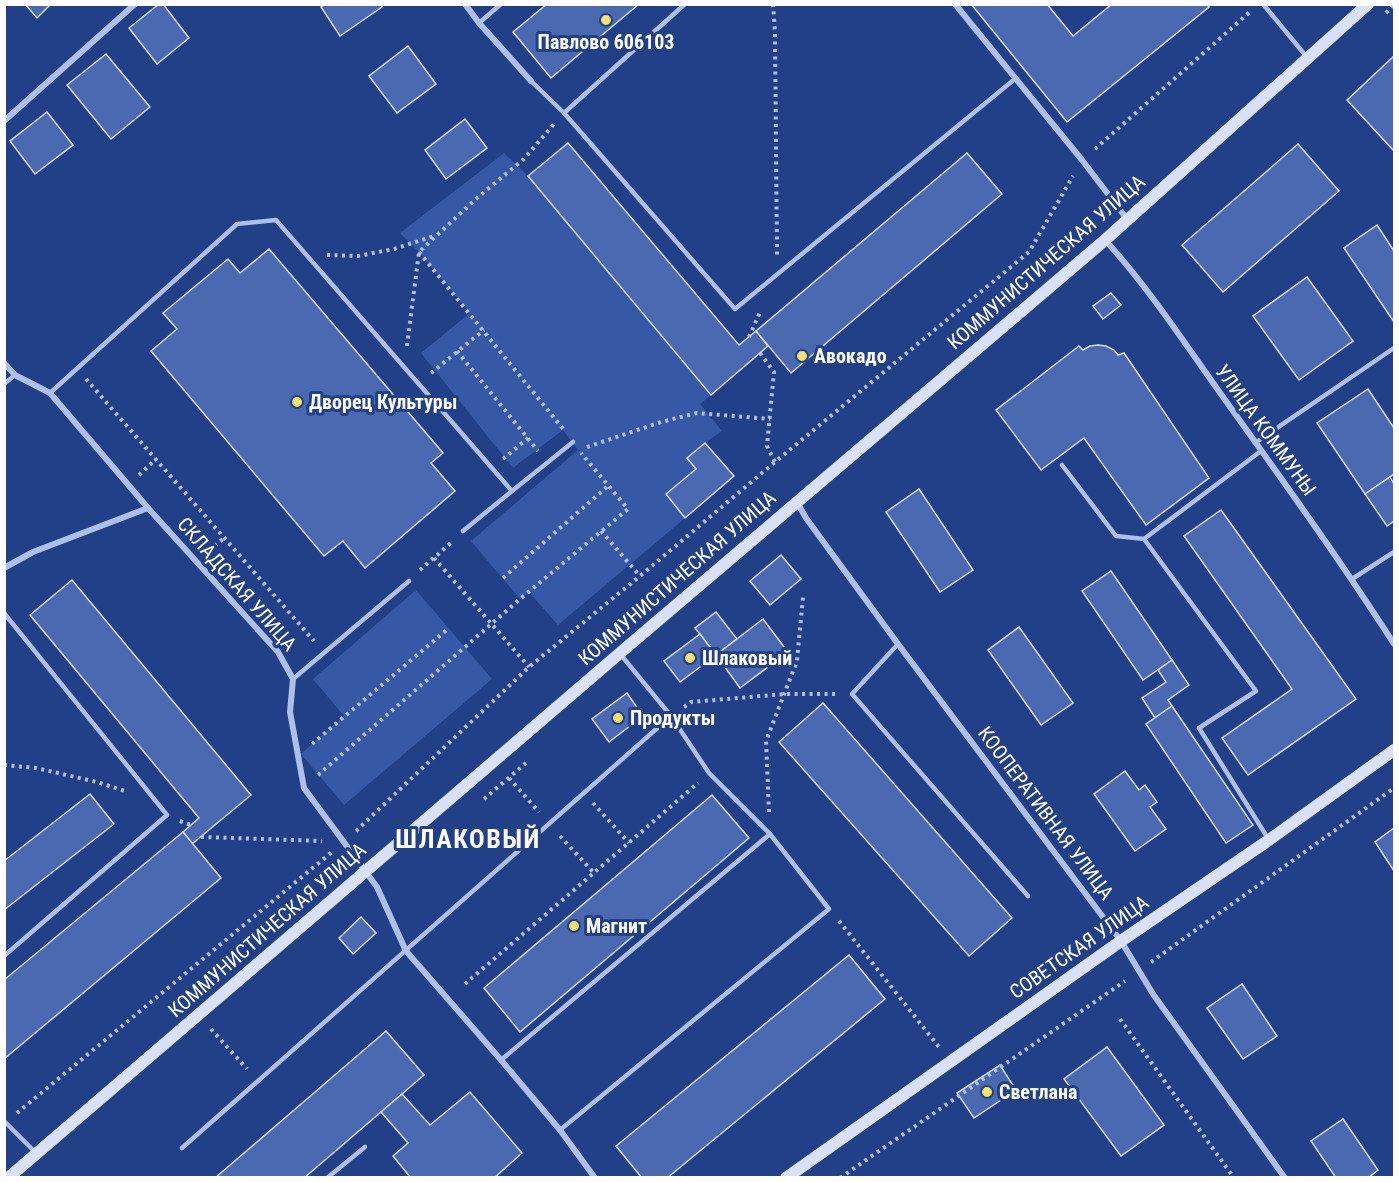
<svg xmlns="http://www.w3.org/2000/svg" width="1399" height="1182" font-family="'Roboto Condensed',sans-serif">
<rect width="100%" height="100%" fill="#224088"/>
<g fill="#3658a5">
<polygon points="504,153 528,176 711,395 700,404 722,431 705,443 688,458 696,469 666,494 685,518 558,625 529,592 520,599 471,541 578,450 563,430 513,468 421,353 470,313 419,252 400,233"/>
<polygon points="416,590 492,679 344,805 301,754 344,716 313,679"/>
</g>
<g fill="#4b69b1" stroke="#d2ddf8" stroke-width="1.5">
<polygon points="25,4 51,4 37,18"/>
<polygon points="159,4 163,4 189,38 157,64 129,28"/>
<polygon points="325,4 381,4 382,7 340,36 321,7"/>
<polygon points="547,4 639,4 551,78 513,32"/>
<polygon points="971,4 1047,4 1073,36 1112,4 1207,4 1209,7 1067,122"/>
<polygon points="408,46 436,84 397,113 369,76"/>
<polygon points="106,54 150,107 111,139 67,85"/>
<polygon points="1394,56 1394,151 1347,100"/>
<polygon points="47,112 73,145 35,174 10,141"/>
<polygon points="465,119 487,148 446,179 425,150"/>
<polygon points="568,143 739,345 756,331 768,346 711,395 528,176"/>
<polygon points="1298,144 1339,191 1223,292 1182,245"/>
<polygon points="967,153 1002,194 791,373 756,331"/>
<polygon points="1377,225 1394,251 1394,322 1344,248"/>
<polygon points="269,249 443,453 431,463 455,491 365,568 343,541 324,556 151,351 177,329 163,313 228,259 240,273"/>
<polygon points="1307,277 1353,341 1299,380 1253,316"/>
<polygon points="1111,293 1121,305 1103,319 1093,306"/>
<polygon points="1098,345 1106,346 1114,350 1118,355 1124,353 1209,478 1146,525 1084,438 1041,470 996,410 1079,346 1083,350 1090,346"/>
<polygon points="1368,389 1394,428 1394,474 1365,494 1317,423"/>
<polygon points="705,443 734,476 685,518 666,494 696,469 687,458"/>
<polygon points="1390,477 1394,484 1394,521 1387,526 1365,494"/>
<polygon points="919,489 973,570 940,592 886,512"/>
<polygon points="1221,510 1356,699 1248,775 1222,738 1292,689 1184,536"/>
<polygon points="781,555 801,579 770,605 750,581"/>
<polygon points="1111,571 1172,660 1143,680 1082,591"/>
<polygon points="72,580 251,795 192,844 183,832 199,818 30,615"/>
<polygon points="716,612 737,639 716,655 695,628"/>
<polygon points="763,619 788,652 740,688 716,655"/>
<polygon points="1019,627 1073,703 1041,725 988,650"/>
<polygon points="700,634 716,655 680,682 664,661"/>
<polygon points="1172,660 1189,685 1168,700 1172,706 1155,718 1142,698 1166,682 1158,670"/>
<polygon points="627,693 643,716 609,742 592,719"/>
<polygon points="823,703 1012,918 969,956 779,742"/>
<polygon points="1172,706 1253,825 1226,843 1146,724"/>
<polygon points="1125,771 1139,790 1145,785 1157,802 1150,807 1166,829 1135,851 1094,794"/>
<polygon points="90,794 114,824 4,910 4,861"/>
<polygon points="712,795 749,838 520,1032 484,988"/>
<polygon points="1394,828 1394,871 1375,842"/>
<polygon points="183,832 221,878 4,1059 4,980"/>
<polygon points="361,917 376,933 353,954 339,938"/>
<polygon points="849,955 885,999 667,1178 642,1178 616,1146"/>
<polygon points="1242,984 1277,1036 1243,1059 1207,1008"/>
<polygon points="386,1031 424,1075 402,1094 304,1178 215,1178"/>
<polygon points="1107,1047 1164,1125 1121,1156 1064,1079"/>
<polygon points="1000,1065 1016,1090 974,1118 957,1093"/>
<polygon points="470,1092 522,1153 494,1178 411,1178 393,1156 408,1143 381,1112 402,1094 430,1125"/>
<polygon points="1343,1119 1378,1170 1368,1178 1336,1178 1311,1141"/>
</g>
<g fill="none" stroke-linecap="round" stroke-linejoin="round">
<g stroke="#adc0ea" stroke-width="4" stroke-dasharray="3 4.5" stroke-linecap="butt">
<polyline points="773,4 775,33 777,255"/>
<polyline points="1386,13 1394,5"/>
<polyline points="1095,149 1251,11"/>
<polyline points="419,252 564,430"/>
<polyline points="327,255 358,256 394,249 434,236"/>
<polyline points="749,337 761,310"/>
<polyline points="407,346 419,252 477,198 524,159 554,124"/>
<polyline points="457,351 538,451"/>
<polyline points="760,353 774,372 767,446 775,462"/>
<polyline points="431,373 484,330"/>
<polyline points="86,379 314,641"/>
<polyline points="587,447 661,422 697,413 770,419"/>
<polyline points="503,459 528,438"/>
<polyline points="139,475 156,459"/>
<polyline points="601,531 640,576"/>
<polyline points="209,551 224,538"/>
<polyline points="434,558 529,667"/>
<polyline points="420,570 453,541"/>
<polyline points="503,578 608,486"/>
<polyline points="684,707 691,702 785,694 836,694"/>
<polyline points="312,744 449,628"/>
<polyline points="4,765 36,768 97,782 128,792"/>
<polyline points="318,775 520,599 628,509 581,453"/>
<polyline points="509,778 539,812"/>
<polyline points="484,799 526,763"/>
<polyline points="593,803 629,843"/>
<polyline points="769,812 766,741 797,661 803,597"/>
<polyline points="180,821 191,825"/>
<polyline points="356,831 529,667 640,576 775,462 1029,252 1073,176"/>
<polyline points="560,836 594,873"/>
<polyline points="201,837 322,841"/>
<polyline points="839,921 939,1047"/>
<polyline points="1151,962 1394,788"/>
<polyline points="465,984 698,783"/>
<polyline points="1120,1019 1234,1178"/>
<polyline points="211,1029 247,1069"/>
<polyline points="17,1113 332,852"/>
<polyline points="840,1178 1125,981"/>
</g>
<g stroke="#adc0ea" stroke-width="4.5">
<polyline points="1263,4 1306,56"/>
<polyline points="479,23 501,4"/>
<polyline points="531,81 564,113 735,309 1016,78"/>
<polyline points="564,113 685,4"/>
<polyline points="4,384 15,375"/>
<polyline points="50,393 237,224 276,220 512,491 463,531"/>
<polyline points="1255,443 1394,348"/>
<polyline points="1062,465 1116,536 1144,539 1261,451"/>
<polyline points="512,491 573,442"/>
<polyline points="1144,539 1256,691 1199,728 1269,840"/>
<polyline points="1352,579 1394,552"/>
<polyline points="4,613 167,815 4,956"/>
<polyline points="898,644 852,694 1028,896"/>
<polyline points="293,679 409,581"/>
<polyline points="501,1060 770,834"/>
<polyline points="4,1121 36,1153"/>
<polyline points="560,1130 829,909 770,834 709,773 671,716"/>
<polyline points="182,1148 671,716 621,655"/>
<polyline points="327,1178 365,1147"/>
</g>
<g stroke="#adc0ea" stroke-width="6">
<polyline points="465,4 479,23 531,81"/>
<polyline points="955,4 1082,160 1127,219"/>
<polyline points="4,121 135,4"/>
<path d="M 1105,240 C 1149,288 1185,344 1223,397 C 1281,478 1340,560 1394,644"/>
<polyline points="4,363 15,375 50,393 148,508 278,652 293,679 290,712 304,788 377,887 406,951 501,1060 560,1130 595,1178"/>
<polyline points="797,502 806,518 898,644 1121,941 1153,994 1285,1178"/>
<polyline points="4,568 33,552 148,508"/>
</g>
<g stroke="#d8e1f8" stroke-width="12">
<polyline points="8,1178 634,641 1105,240 1368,4"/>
<polyline points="786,1178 1121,941 1269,840 1394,750"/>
</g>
</g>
<g fill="#f6e26f" stroke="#224088" stroke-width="2">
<circle cx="606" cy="20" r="6"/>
<circle cx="802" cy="356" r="6"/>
<circle cx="297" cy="402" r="6"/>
<circle cx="690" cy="658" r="6"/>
<circle cx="618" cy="718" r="6"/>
<circle cx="574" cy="926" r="6"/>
<circle cx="987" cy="1092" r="6"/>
</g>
<g text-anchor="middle" stroke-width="6" stroke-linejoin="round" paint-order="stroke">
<g font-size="20" font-weight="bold" fill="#fff" stroke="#224088" text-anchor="start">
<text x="606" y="49" text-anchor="middle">Павлово 606103</text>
<text x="814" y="363">Авокадо</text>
<text x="309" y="409">Дворец Культуры</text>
<text x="702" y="665">Шлаковый</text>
<text x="630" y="725">Продукты</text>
<text x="586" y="933">Магнит</text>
<text x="999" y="1099">Светлана</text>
</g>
<g font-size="20" fill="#fff" stroke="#224088">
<text transform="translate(1046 262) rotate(-41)" y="7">КОММУНИСТИЧЕСКАЯ УЛИЦА</text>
<text transform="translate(1266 430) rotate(54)" y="7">УЛИЦА КОММУНЫ</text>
<text transform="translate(677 578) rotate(-41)" y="7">КОММУНИСТИЧЕСКАЯ УЛИЦА</text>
<text transform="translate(237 584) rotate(49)" y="7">СКЛАДСКАЯ УЛИЦА</text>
<text transform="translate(1046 813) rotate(53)" y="7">КООПЕРАТИВНАЯ УЛИЦА</text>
<text transform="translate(267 930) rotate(-41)" y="7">КОММУНИСТИЧЕСКАЯ УЛИЦА</text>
<text transform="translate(1079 947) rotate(-35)" y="7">СОВЕТСКАЯ УЛИЦА</text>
</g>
<g font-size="26" font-weight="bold" letter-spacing="1.5" fill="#fff" stroke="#224088">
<text x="468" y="848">ШЛАКОВЫЙ</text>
</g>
</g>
<rect width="1399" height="1182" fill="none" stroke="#ffffff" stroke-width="12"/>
</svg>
